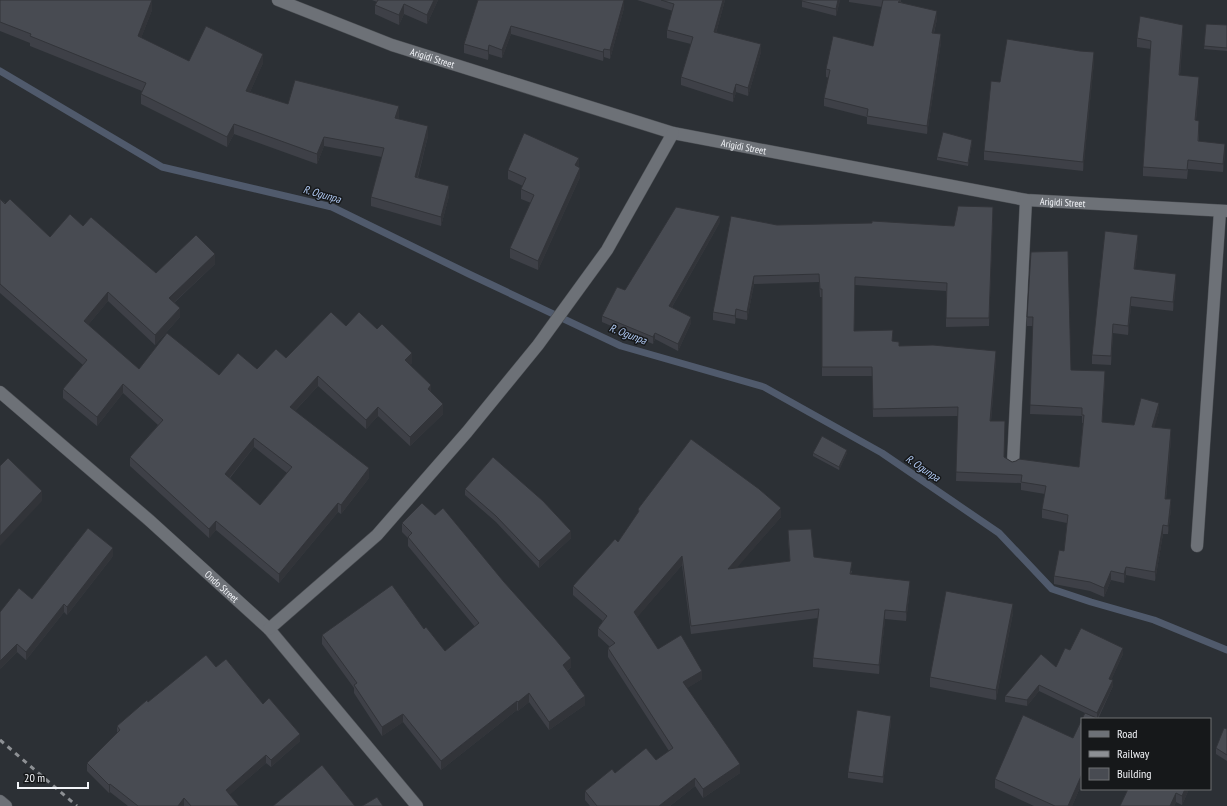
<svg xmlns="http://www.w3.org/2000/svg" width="1227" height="806" font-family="'PT Sans Narrow',sans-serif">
<rect width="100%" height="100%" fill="#2c3035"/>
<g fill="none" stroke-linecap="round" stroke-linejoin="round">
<polyline stroke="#505a6c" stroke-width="7" points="0,71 162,167 332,207 471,275 621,346 764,387 882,453 999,533 1052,589 1091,602 1154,620 1227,650"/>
<g stroke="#4a4d52" stroke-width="13">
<g id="minor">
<path id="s1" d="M 278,0 L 392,45 L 673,133 L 1026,200 L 1227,211"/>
<path id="s2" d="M 0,392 L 149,520 L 269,629 L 417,806"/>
<polyline points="1013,463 1026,200"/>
<polyline points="1197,546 1220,211"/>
<polyline points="269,629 377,535 467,432 538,345 607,250 673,133"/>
<polyline points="0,801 6,806"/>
</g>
</g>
<use href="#minor" stroke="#6d7177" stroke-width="12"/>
<polyline stroke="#8d9094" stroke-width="3" stroke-dasharray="5 5" stroke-linecap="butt" points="0,740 77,806"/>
</g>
<g fill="#3e4047" fill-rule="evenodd">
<polygon points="0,0 152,10 141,38 189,61 263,63 250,92 288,104 399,116 398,119 428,136 418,177 449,196 441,226 371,206 371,197 382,157 324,146 317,164 234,134 227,147 141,104 141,94 142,91 30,46 30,43 0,31"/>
<polygon points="372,0 438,0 427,24 404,14 399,25 375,14 375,5 377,2"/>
<polygon points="478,0 624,8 610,59 604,57 603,61 511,34 502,58 489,54 488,60 464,53 464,44"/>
<polygon points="637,0 725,0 716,33 761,52 748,96 736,92 733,102 681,85 681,77 691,44 667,38 667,30 673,11"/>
<polygon points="802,0 840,0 836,16 802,7"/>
<polygon points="849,0 901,0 901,2 937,19 934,33 941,42 927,134 867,124 867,117 824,106 824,98 829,78 826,77 826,69 873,46 882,7 849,2"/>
<polygon points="1206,24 1227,25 1227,51 1204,49"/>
<polygon points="1183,33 1180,75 1199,86 1196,120 1199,129 1199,141 1225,153 1223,172 1188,169 1187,179 1143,176 1143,167 1151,49 1137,47 1137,38"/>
<polygon points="1094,61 1083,171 984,160 984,151 1000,82"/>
<polygon points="972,143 968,166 937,160 937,157"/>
<polygon points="579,167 580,177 538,270 510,258 510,248 531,203 521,199 521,189 523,186 508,179 508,170"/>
<path d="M 0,199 L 50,237 L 83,226 L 156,273 L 215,264 L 174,303 L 180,317 L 155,345 L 108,301 L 88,325 L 139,369 L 219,375 L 257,369 L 286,358 L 346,326 L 412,363 L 409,365 L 431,392 L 443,414 L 410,446 L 378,416 L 366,429 L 318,386 L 295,411 L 369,478 L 341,514 L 338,512 L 279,583 L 216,530 L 209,538 L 130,466 L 130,457 L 158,425 L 123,393 L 97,426 L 63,398 L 63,389 L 83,365 L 0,293 ZM 254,447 L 287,473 L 260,505 L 230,478 Z"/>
<polygon points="993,215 989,326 946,327 946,291 855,285 854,331 893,341 899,346 996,359 991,421 1004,457 1012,462 1079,467 1083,423 1082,423 1082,416 1030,414 1033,326 1027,326 1027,317 1031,252 1071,370 1105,380 1102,422 1134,425 1159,411 1154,427 1171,438 1166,499 1171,508 1168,534 1163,534 1155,581 1126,575 1124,583 1111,580 1104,597 1090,591 1054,584 1054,576 1064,551 1067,523 1042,518 1042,509 1045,494 1021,490 1021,483 956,481 958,416 873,417 872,376 822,376 822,297 820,297 819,282 754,284 747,320 736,318 735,324 713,320 713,312 777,225 954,226"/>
<polygon points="720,222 672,307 691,323 678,351 655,339 653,344 602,322 602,316 625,290"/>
<polygon points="1138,243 1135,269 1176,283 1173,311 1131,306 1128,335 1113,333 1111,365 1092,364 1092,355"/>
<polygon points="813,453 847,453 839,470 813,456"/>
<polygon points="465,489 571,538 539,568 496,522 465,495"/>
<polygon points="638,509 781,517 736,568 790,561 788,539 788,530 814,557 852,571 851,574 910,589 906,621 885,619 879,674 813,667 813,658 818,618 691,634 682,565 637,617 658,649 702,679 687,688 740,773 703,798 695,786 670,806 590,806 585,800 585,791 615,773 656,760 669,751 608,657 608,648 610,647 598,636 598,628 603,621 573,595 573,586 618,542 638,513"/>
<polygon points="402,523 571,667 567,671 585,705 549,730 529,702 518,711 517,710 441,770 403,722 382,736 354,693 354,688 322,644 322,635 424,629 445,651 475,627 408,546 408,538 402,532"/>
<polygon points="113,556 67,615 64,612 26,660 17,652 0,669 32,599"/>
<polygon points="1013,613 996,700 930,687 930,677"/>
<polygon points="1070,650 1123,654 1111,680 1113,686 1098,719 1085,713 1039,691 1027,706 1005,702 1005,696 1056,667"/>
<polygon points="216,667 263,704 300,741 271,767 266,763 229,795 239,806 128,806 110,792 109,793 87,771 87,763 117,733 117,726 148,702"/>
<polygon points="891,722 883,783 848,778 848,772"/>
<polygon points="1227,729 1227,761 1216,754 1216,748"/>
<polygon points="1073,738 1082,783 1072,806 1034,806 995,788 995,779"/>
<polygon points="1128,789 1189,789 1182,805 1176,802 1174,806 1120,806"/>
</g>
<g fill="#323439">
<polygon points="152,0 152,10 138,46 138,36"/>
<polygon points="434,0 438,0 427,24 427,15"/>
<polygon points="624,0 624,8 610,59 610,50"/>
<polygon points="723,0 725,0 714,40 714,32"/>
<polygon points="838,0 840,0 836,16 836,9"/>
<polygon points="404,4 404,14 399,25 399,15"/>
<polygon points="937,11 937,19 932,40 932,33"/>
<polygon points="1183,25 1183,33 1179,83 1179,75"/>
<polygon points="511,26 511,34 502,58 502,50"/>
<polygon points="941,34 941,42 927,134 927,126"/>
<polygon points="761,44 761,52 748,96 748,88"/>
<polygon points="489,45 489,54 488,60 488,51"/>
<polygon points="604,49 604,57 603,61 603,52"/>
<polygon points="1094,52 1094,61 1083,171 1083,162"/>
<polygon points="263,54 263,63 246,101 246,91"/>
<polygon points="1199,77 1199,86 1195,129 1195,120"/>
<polygon points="736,84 736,92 733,102 733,94"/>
<polygon points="399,106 399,116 395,128 395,118"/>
<polygon points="234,124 234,134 227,147 227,137"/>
<polygon points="428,126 428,136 415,186 415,177"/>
<polygon points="324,137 324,146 317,164 317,154"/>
<polygon points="972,140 972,143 968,166 968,163"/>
<polygon points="1225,144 1225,153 1223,172 1223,164"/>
<polygon points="579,158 579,167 575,165"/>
<polygon points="580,168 580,177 538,270 538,261"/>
<polygon points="449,186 449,196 441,226 441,217"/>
<polygon points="993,207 993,215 989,326 989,318"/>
<polygon points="720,216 720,222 669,312 669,306"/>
<polygon points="1138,235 1138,243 1134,278 1134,269"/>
<polygon points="215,254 215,264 169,307 169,298"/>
<polygon points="1176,274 1176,283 1173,311 1173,302"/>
<polygon points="754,276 754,284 747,320 747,312"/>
<polygon points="108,292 108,301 84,330 84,321"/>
<polygon points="1131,297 1131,306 1128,335 1128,326"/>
<polygon points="180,308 180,317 155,345 155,335"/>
<polygon points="736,309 736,318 735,324 735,316"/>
<polygon points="691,317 691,323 678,351 678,344"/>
<polygon points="1113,324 1113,333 1111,365 1111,356"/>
<polygon points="655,333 655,339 653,344 653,337"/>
<polygon points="996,351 996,359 990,429 990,421"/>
<polygon points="412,353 412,363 405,370 405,360"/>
<polygon points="1105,371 1105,380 1102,431 1102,422"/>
<polygon points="318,376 318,386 290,416 290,407"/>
<polygon points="123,384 123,393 97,426 97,417"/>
<polygon points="431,385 431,395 428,389"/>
<polygon points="1159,403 1159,411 1152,436 1152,427"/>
<polygon points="443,404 443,414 410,446 410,437"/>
<polygon points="378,407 378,416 366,429 366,420"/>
<polygon points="1171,429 1171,438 1165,507 1165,499"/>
<polygon points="254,438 254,447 225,483 225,474"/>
<polygon points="847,450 847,453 839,470 839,467"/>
<polygon points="369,468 369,478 341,514 341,505"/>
<polygon points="42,491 42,501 0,546 0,536"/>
<polygon points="1171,499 1171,508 1168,534 1168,526"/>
<polygon points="338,503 338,512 279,583 279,574"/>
<polygon points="781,508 781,517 728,578 728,569"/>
<polygon points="216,521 216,530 209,538 209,529"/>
<polygon points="1163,525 1163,534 1155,581 1155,572"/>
<polygon points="571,531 571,538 539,568 539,561"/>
<polygon points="113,548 113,556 67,615 67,607"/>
<polygon points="682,556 682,565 634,621 634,612"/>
<polygon points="1126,567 1126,575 1124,583 1124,574"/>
<polygon points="1111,571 1111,580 1104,597 1104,588"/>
<polygon points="910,581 910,589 906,621 906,612"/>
<polygon points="64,604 64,612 26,660 26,652"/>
<polygon points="1013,604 1013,613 996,700 996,690"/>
<polygon points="885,610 885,619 879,674 879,665"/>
<polygon points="17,644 17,652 0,669 0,661"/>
<polygon points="1123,648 1123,654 1109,685 1109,679"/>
<polygon points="571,658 571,667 563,674 563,665"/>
<polygon points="702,671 702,679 683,691 683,682"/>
<polygon points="1113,680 1113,686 1097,719 1097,713"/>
<polygon points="1039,685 1039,691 1027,706 1027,700"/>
<polygon points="529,693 529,702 518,711 518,702"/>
<polygon points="585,696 585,705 549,730 549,722"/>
<polygon points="517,701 517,710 441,770 441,761"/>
<polygon points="403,714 403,722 382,736 382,727"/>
<polygon points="891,716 891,722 883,783 883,777"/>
<polygon points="300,734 300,741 271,767 271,760"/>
<polygon points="266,755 266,763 226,798 226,790"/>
<polygon points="740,764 740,773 703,798 703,789"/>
<polygon points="1082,774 1082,783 1072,806 1068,806"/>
<polygon points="695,778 695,786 670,806 659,806"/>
<polygon points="110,784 110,792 109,793 109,785"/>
<polygon points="1185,789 1189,789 1182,805 1182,796"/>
<polygon points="1176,793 1176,802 1174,806 1170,806"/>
<polygon points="184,798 184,806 178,806"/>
</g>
<g fill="#484b52" stroke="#323439" fill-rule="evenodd">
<polygon points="0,0 152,0 138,36 189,61 206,26 263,54 246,91 288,104 295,80 399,106 395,118 428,126 415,177 449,186 441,217 371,197 384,148 324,137 317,154 234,124 227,137 141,94 146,83 30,36 31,34 0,22"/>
<polygon points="378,0 434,0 427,15 404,4 399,15 375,5"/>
<polygon points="478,0 624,0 610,50 604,49 603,52 511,26 502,50 489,45 488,51 464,44"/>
<polygon points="661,0 723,0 714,32 761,44 748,88 736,84 733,94 681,77 693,37 667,30 674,4"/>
<polygon points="802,0 838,0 836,9 802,1"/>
<polygon points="883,0 900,0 900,2 898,2 937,11 932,33 941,34 927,126 867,116 868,109 824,98 830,70 826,69 833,36 873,46"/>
<polygon points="1140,16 1183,25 1179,75 1199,77 1195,120 1199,121 1198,141 1225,144 1223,164 1188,160 1187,170 1143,167 1151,41 1137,38"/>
<polygon points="1206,24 1227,25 1227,48 1204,46"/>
<polygon points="1007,39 1080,51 1094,52 1083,162 984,151 991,81 1000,82"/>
<polygon points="943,132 972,140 968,163 937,157"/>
<polygon points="524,133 579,158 575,165 580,168 538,261 510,248 534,195 521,189 526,178 508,170"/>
<path d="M 0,199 L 5,204 L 10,199 L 50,237 L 70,214 L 83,226 L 91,217 L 156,273 L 196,235 L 215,254 L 169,298 L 180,308 L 155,335 L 108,292 L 84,321 L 139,369 L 167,333 L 219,375 L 238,353 L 257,369 L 276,349 L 286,358 L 331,312 L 346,326 L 359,312 L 377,329 L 382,324 L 412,353 L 405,360 L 431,385 L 428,389 L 443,404 L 410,437 L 378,407 L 366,420 L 318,376 L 290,407 L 369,468 L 341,505 L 338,503 L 279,574 L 216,521 L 209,529 L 130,457 L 163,420 L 123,384 L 97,417 L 63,389 L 87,360 L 0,284 ZM 254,438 L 292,467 L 260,505 L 225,474 Z"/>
<polygon points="958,206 993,207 989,318 946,318 947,283 855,277 854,331 893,330 892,341 899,342 899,346 933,345 996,351 990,421 1005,421 1004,457 1012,462 1016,461 1019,459 1079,467 1084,415 1082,415 1082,408 1030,405 1033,317 1027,317 1031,252 1068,251 1071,370 1105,371 1102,422 1134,425 1141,398 1159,403 1152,427 1171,429 1165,499 1171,499 1168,526 1163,525 1155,572 1126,567 1124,574 1111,571 1104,588 1090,582 1054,576 1059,550 1064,551 1068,515 1042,509 1046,486 1021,482 1022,475 956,472 958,407 873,409 872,367 822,367 822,289 820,289 819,274 754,276 747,312 736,309 735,316 713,312 731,216 777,225 872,223 872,221 954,226"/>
<polygon points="676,207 720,216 669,306 691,317 678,344 655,333 653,337 602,316 617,287 625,290"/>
<polygon points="1105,231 1138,235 1134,269 1176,274 1173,302 1131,297 1128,326 1113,324 1111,356 1092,355"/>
<polygon points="822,436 847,450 839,467 813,453"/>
<polygon points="691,439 759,489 781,508 728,569 790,561 788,530 811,529 814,557 852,562 850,574 910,581 906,612 885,610 879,665 813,658 819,609 691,626 682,556 634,612 658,649 681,635 702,671 683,682 740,764 703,789 695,778 659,806 597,806 585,791 612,769 615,773 646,748 656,760 673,748 608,648 615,643 598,628 607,616 573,586 615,539 618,542 639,511 638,509"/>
<polygon points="493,457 543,501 571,531 539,561 496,516 465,489"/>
<polygon points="8,458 42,491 0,536 0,466"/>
<polygon points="422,503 435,515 443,508 504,582 555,639 571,658 563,665 585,696 549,722 529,693 518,702 517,701 441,761 403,714 382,727 354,685 357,683 322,635 392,585 424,629 426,627 445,651 479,623 408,537 412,533 402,523"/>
<polygon points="88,528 113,548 67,607 64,604 26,652 17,644 0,661 0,612 19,588 32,599"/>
<polygon points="946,591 1013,604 996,690 930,677"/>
<polygon points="1081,628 1123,648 1109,679 1113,680 1097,713 1039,685 1027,700 1005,696 1041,654 1056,667 1065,648 1070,650"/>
<polygon points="206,655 216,667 226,659 263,704 269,698 300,734 271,760 266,755 226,790 239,806 191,806 184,798 178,806 138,806 110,784 109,785 87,763 120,730 117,726 147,700 148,702"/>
<polygon points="857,710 891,716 883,777 848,772"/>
<polygon points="1085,713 1099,719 1082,719"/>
<polygon points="1023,715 1073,738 1082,719 1082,774 1068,806 1055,806 995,779"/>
<polygon points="1224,728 1227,729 1227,755 1216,748"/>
<polygon points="322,765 355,806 273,806"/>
<polygon points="1128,789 1185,789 1182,796 1176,793 1170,806 1120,806"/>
<polygon points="377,797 383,806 362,806"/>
</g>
<g text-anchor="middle" stroke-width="3" stroke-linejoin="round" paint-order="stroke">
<g font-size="10" fill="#f2f4f8" stroke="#16181a">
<text dy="4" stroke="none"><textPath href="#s1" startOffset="165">Arigidi Street</textPath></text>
<text dy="4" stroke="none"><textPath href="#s1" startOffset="489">Arigidi Street</textPath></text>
<text dy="4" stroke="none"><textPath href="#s1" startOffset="813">Arigidi Street</textPath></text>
<text dy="4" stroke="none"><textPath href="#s2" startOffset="295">Ondo Street</textPath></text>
</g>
<g font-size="11" font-style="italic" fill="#b2cbf5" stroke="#16181a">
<text transform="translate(322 194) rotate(16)" y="4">R. Ogunpa</text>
<text transform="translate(628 334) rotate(21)" y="4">R. Ogunpa</text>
<text transform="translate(923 468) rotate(34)" y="4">R. Ogunpa</text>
</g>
</g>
<rect x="1081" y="718" width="130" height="72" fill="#16181a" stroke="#6e7073"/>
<rect x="1089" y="731" width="20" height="6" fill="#6d7177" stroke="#6e7073"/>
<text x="1117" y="738" font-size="12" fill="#f2f4f8">Road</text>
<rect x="1089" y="751" width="20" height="6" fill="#8d9094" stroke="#6e7073"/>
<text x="1117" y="758" font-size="12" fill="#f2f4f8">Railway</text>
<rect x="1089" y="768" width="20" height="12" fill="#484b52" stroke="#6e7073"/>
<text x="1117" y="778" font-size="12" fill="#f2f4f8">Building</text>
<path d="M18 782v6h70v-6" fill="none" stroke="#f2f4f8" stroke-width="2"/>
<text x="24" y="782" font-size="12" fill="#f2f4f8" stroke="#16181a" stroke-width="3" paint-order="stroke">20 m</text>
</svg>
